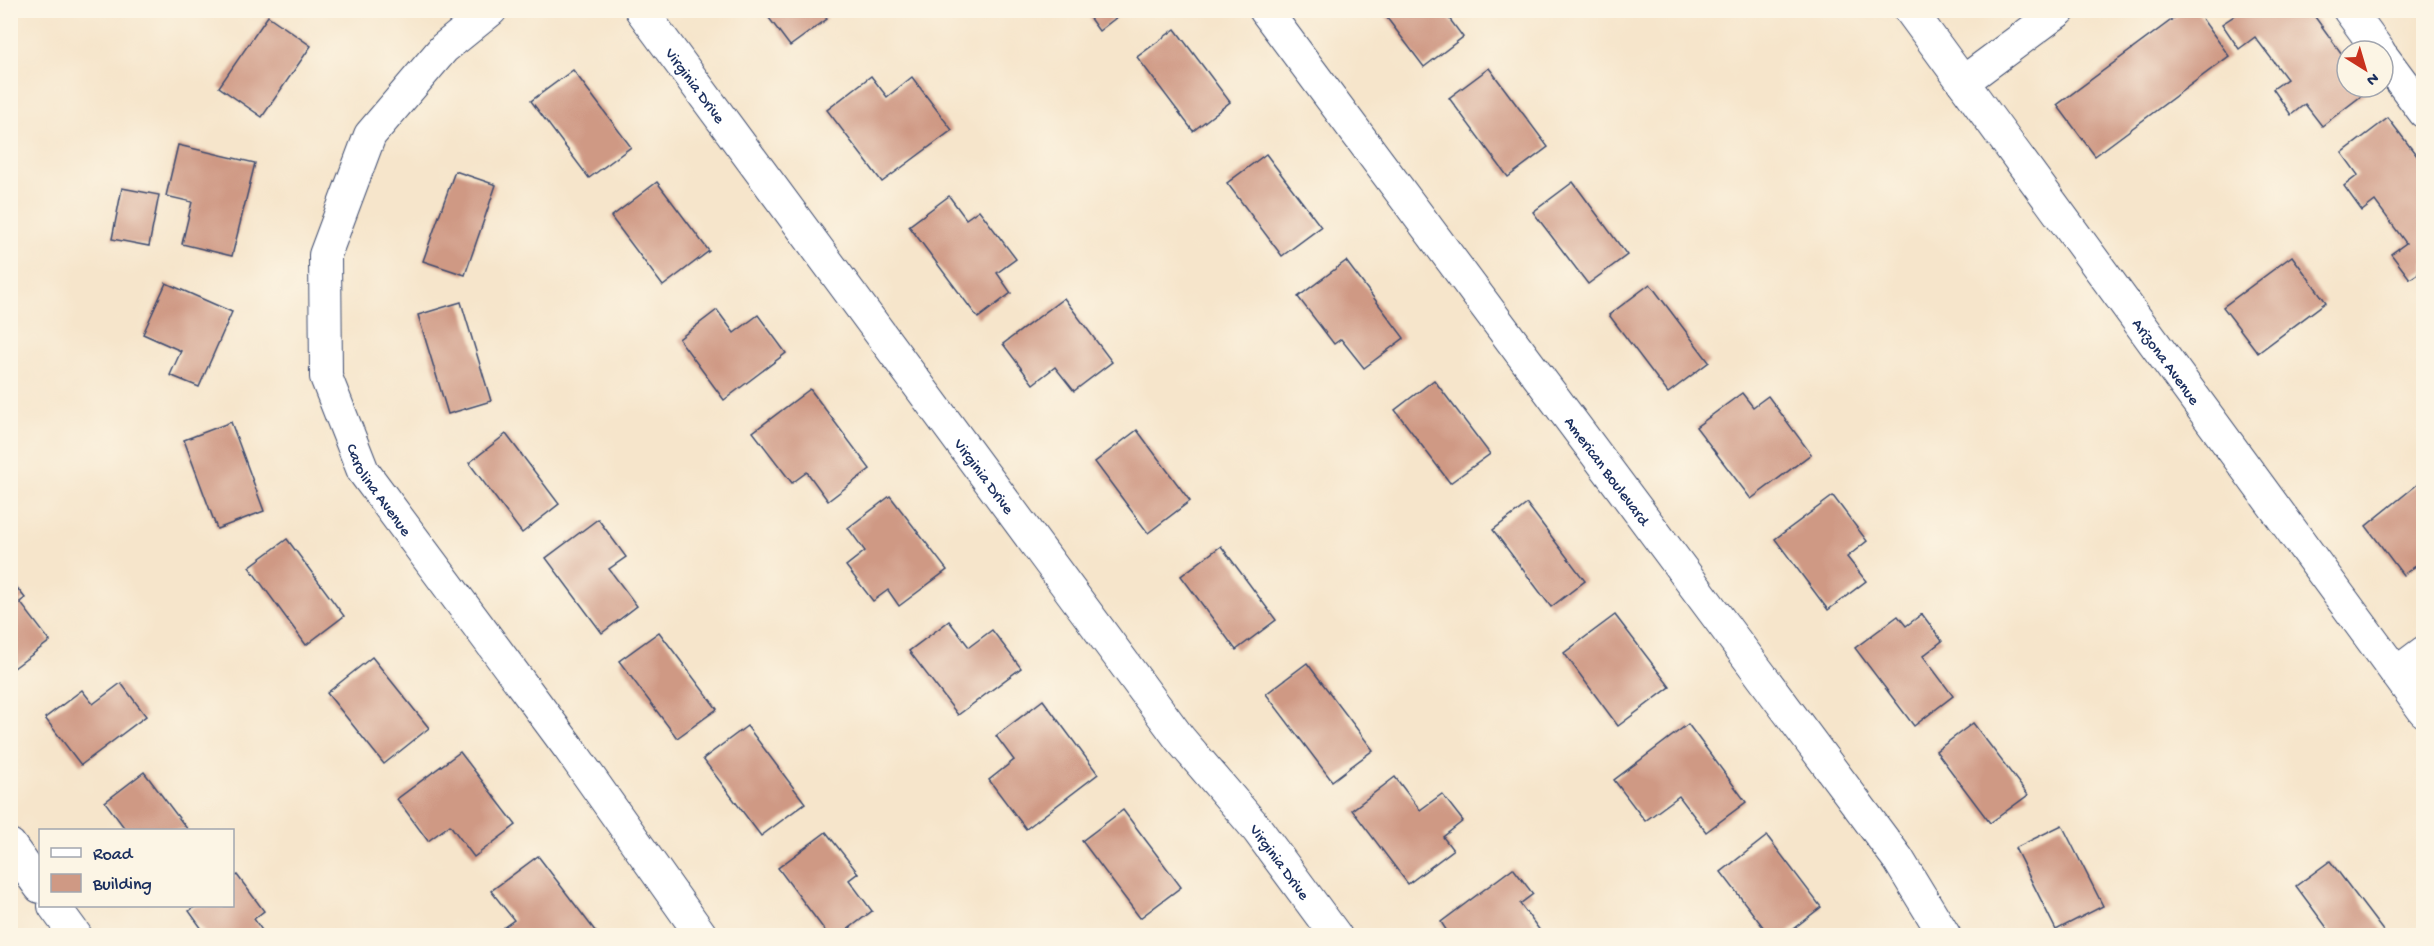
<svg xmlns="http://www.w3.org/2000/svg" width="2434" height="946" font-family="'Gochi Hand',sans-serif">
<rect width="100%" height="100%" fill="#fcf5e5"/>
<filter id="ink" filterUnits="userSpaceOnUse"><feTurbulence type="fractalNoise" baseFrequency=".0167" numOctaves="2"/><feDisplacementMap in="SourceGraphic" scale="12" xChannelSelector="R" yChannelSelector="G"/><feConvolveMatrix kernelMatrix="1 2 1 2 8 2 1 2 1" color-interpolation-filters="sRGB"/></filter>
<filter id="wash" filterUnits="userSpaceOnUse"><feTurbulence type="fractalNoise" baseFrequency=".008" numOctaves="4" result="noise"/><feDisplacementMap in="SourceGraphic" scale="24" xChannelSelector="R" yChannelSelector="G"/><feGaussianBlur stdDeviation="1.35" result="paint"/><feColorMatrix in="noise" values="0 0 0 0 0 0 0 0 0 0 0 0 0 0 0 0 0 1.4 0 .05"/><feComposite in="paint" operator="in"/></filter>
<g filter="url(#wash)">
<rect width="100%" height="100%" fill="#f6e5cb"/>
<g id="blocks">
<g fill="#cf9984">
<polygon points="763,10 820,10 827,19 790,46"/>
<polygon points="1084,10 1126,10 1099,31"/>
<polygon points="1381,10 1443,10 1463,37 1424,67"/>
<polygon points="2185,10 2196,10 2229,56 2095,156 2057,105"/>
<polygon points="2234,10 2310,10 2347,61 2347,87 2367,87 2369,90 2322,126 2305,104 2291,115 2273,89 2287,79 2255,37 2239,49 2222,24 2237,14"/>
<polygon points="268,16 311,46 262,117 219,87"/>
<polygon points="1175,29 1230,102 1193,131 1137,57"/>
<polygon points="1489,68 1548,147 1508,177 1449,98"/>
<polygon points="573,70 631,147 589,178 531,101"/>
<polygon points="871,76 887,97 912,77 952,130 882,182 827,110"/>
<polygon points="2388,118 2424,165 2424,270 2410,279 2391,254 2406,243 2375,201 2362,211 2344,186 2358,175 2342,153"/>
<polygon points="178,145 255,163 232,256 182,244 192,202 166,196"/>
<polygon points="1266,154 1321,227 1282,256 1227,183"/>
<polygon points="455,171 496,185 465,275 423,261"/>
<polygon points="657,182 709,251 663,286 611,217"/>
<polygon points="1573,182 1627,255 1588,284 1533,212"/>
<polygon points="122,188 159,195 149,246 112,239"/>
<polygon points="949,196 966,219 979,210 1016,259 997,273 1011,293 978,318 909,226"/>
<polygon points="2292,256 2326,302 2258,353 2223,307"/>
<polygon points="1346,261 1404,338 1364,368 1341,339 1334,344 1298,297"/>
<polygon points="166,283 232,312 199,387 170,375 181,351 143,334"/>
<polygon points="1650,284 1709,362 1668,393 1609,315"/>
<polygon points="1064,298 1112,362 1074,391 1055,367 1033,384 1003,344"/>
<polygon points="461,302 491,401 448,414 418,315"/>
<polygon points="717,310 734,333 758,315 786,353 724,400 679,339"/>
<polygon points="1434,380 1490,454 1450,483 1395,410"/>
<polygon points="810,389 870,469 828,501 807,472 792,483 753,432"/>
<polygon points="1742,393 1753,407 1768,396 1811,454 1751,499 1696,427"/>
<polygon points="231,422 264,511 217,529 184,440"/>
<polygon points="1137,430 1190,501 1148,533 1095,462"/>
<polygon points="506,434 559,504 522,533 469,463"/>
<polygon points="2424,479 2424,560 2403,575 2366,526"/>
<polygon points="890,496 947,570 899,606 888,590 873,601 846,566 865,551 848,528"/>
<polygon points="1833,496 1867,541 1847,557 1866,581 1828,610 1775,539"/>
<polygon points="1527,504 1585,581 1551,607 1493,530"/>
<polygon points="598,519 626,557 609,569 637,606 602,633 546,558"/>
<polygon points="287,539 344,616 306,645 249,567"/>
<polygon points="1221,546 1276,620 1236,650 1181,576"/>
<polygon points="10,579 25,598 20,602 50,641 14,668 10,663"/>
<polygon points="1922,614 1942,641 1923,656 1953,696 1914,726 1855,648 1898,616 1906,626"/>
<polygon points="1615,615 1670,687 1618,726 1564,653"/>
<polygon points="949,621 969,647 992,630 1021,668 958,715 909,651"/>
<polygon points="659,632 717,709 677,738 619,661"/>
<polygon points="372,657 429,728 384,764 327,693"/>
<polygon points="1307,663 1373,750 1332,781 1266,694"/>
<polygon points="121,683 146,716 81,765 45,718 82,690 93,704"/>
<polygon points="1043,700 1098,774 1026,829 989,780 1014,760 996,736"/>
<polygon points="1973,723 2028,795 1990,823 1936,751"/>
<polygon points="1688,724 1746,802 1706,832 1679,796 1645,821 1614,780"/>
<polygon points="747,726 805,803 761,836 703,759"/>
<polygon points="460,752 516,825 474,857 450,825 428,841 397,799"/>
<polygon points="144,772 188,830 126,830 105,802"/>
<polygon points="1395,777 1420,810 1442,794 1463,821 1443,837 1453,850 1408,884 1352,810"/>
<polygon points="1123,810 1181,887 1140,918 1082,841"/>
<polygon points="2062,825 2103,906 2056,930 2015,848"/>
<polygon points="826,832 858,873 849,880 872,911 839,936 829,936 778,868"/>
<polygon points="1767,836 1821,907 1784,936 1770,936 1721,872"/>
<polygon points="538,856 599,936 509,936 503,928 514,920 491,891"/>
<polygon points="2330,861 2387,936 2333,936 2296,886"/>
<polygon points="1513,868 1533,894 1520,904 1544,936 1450,936 1441,922"/>
<polygon points="237,875 264,911 254,919 266,936 207,936 189,911 196,906 232,906 232,878"/>
</g>
</g>
</g>
<g filter="url(#ink)">
<use href="#blocks" fill-opacity="0" stroke="#3c4a6e" stroke-width="1.5"/>
<g fill="none" stroke-linecap="round" stroke-linejoin="round">
<g stroke="#3c4a6e" stroke-width="34">
<g id="minor">
<path id="s1" d="M 491,10 L 444,48 L 370,135 L 325,255 L 326,377 L 363,471 L 569,748 L 702,936"/>
<path id="s2" d="M 641,10 L 1180,739 L 1257,829 L 1336,936"/>
<path id="s3" d="M 1265,10 L 1898,859 L 1945,936"/>
<path id="s4" d="M 1910,10 L 2424,711"/>
<polyline points="2349,10 2379,51"/>
<polyline points="2383,57 2424,112"/>
<polyline points="1963,82 2060,10"/>
<polyline points="2396,673 2424,652"/>
<polyline points="10,845 40,887"/>
<polyline points="54,906 76,936"/>
</g>
</g>
<use href="#minor" stroke="#fff" stroke-width="32"/>
</g>
</g>
<g text-anchor="middle" stroke-width="6" stroke-linejoin="round" paint-order="stroke">
<g font-size="16" fill="#1b2f5e" stroke="#fcf5e5">
<text dy="6" stroke="none"><textPath href="#s2" startOffset="93">Virginia Drive</textPath></text>
<text dy="6" stroke="none"><textPath href="#s4" startOffset="435">Arizona Avenue</textPath></text>
<text dy="6" stroke="none"><textPath href="#s3" startOffset="574">American Boulevard</textPath></text>
<text dy="6" stroke="none"><textPath href="#s2" startOffset="579">Virginia Drive</textPath></text>
<text dy="6" stroke="none"><textPath href="#s1" startOffset="550">Carolina Avenue</textPath></text>
<text dy="6" stroke="none"><textPath href="#s2" startOffset="1065">Virginia Drive</textPath></text>
</g>
</g>
<rect width="2434" height="946" fill="none" stroke="#fcf5e5" stroke-width="36"/>
<rect x="39" y="829" width="195" height="78" fill="#fcf5e5" stroke="#a2a6af" stroke-width="1.5"/>
<rect x="51" y="848" width="30" height="9" fill="#ffffff" stroke="#a2a6af" stroke-width="1.5"/>
<text x="93" y="859" font-size="18" fill="#1b2f5e">Road</text>
<rect x="51" y="874" width="30" height="18" fill="#cf9984" stroke="#a2a6af" stroke-width="1.5"/>
<text x="93" y="889" font-size="18" fill="#1b2f5e">Building</text>
<g transform="translate(2365 69) rotate(143)"><circle r="28" fill="#fcf5e5" stroke="#a2a6af" stroke-width="1.5"/>
<path d="M0-4.5L10 22L0 15L-10 22Z" fill="#c8321e"/>
<text y="-9" font-size="16" font-weight="bold" text-anchor="middle" fill="#1b2f5e">N</text>
</g>
</svg>
